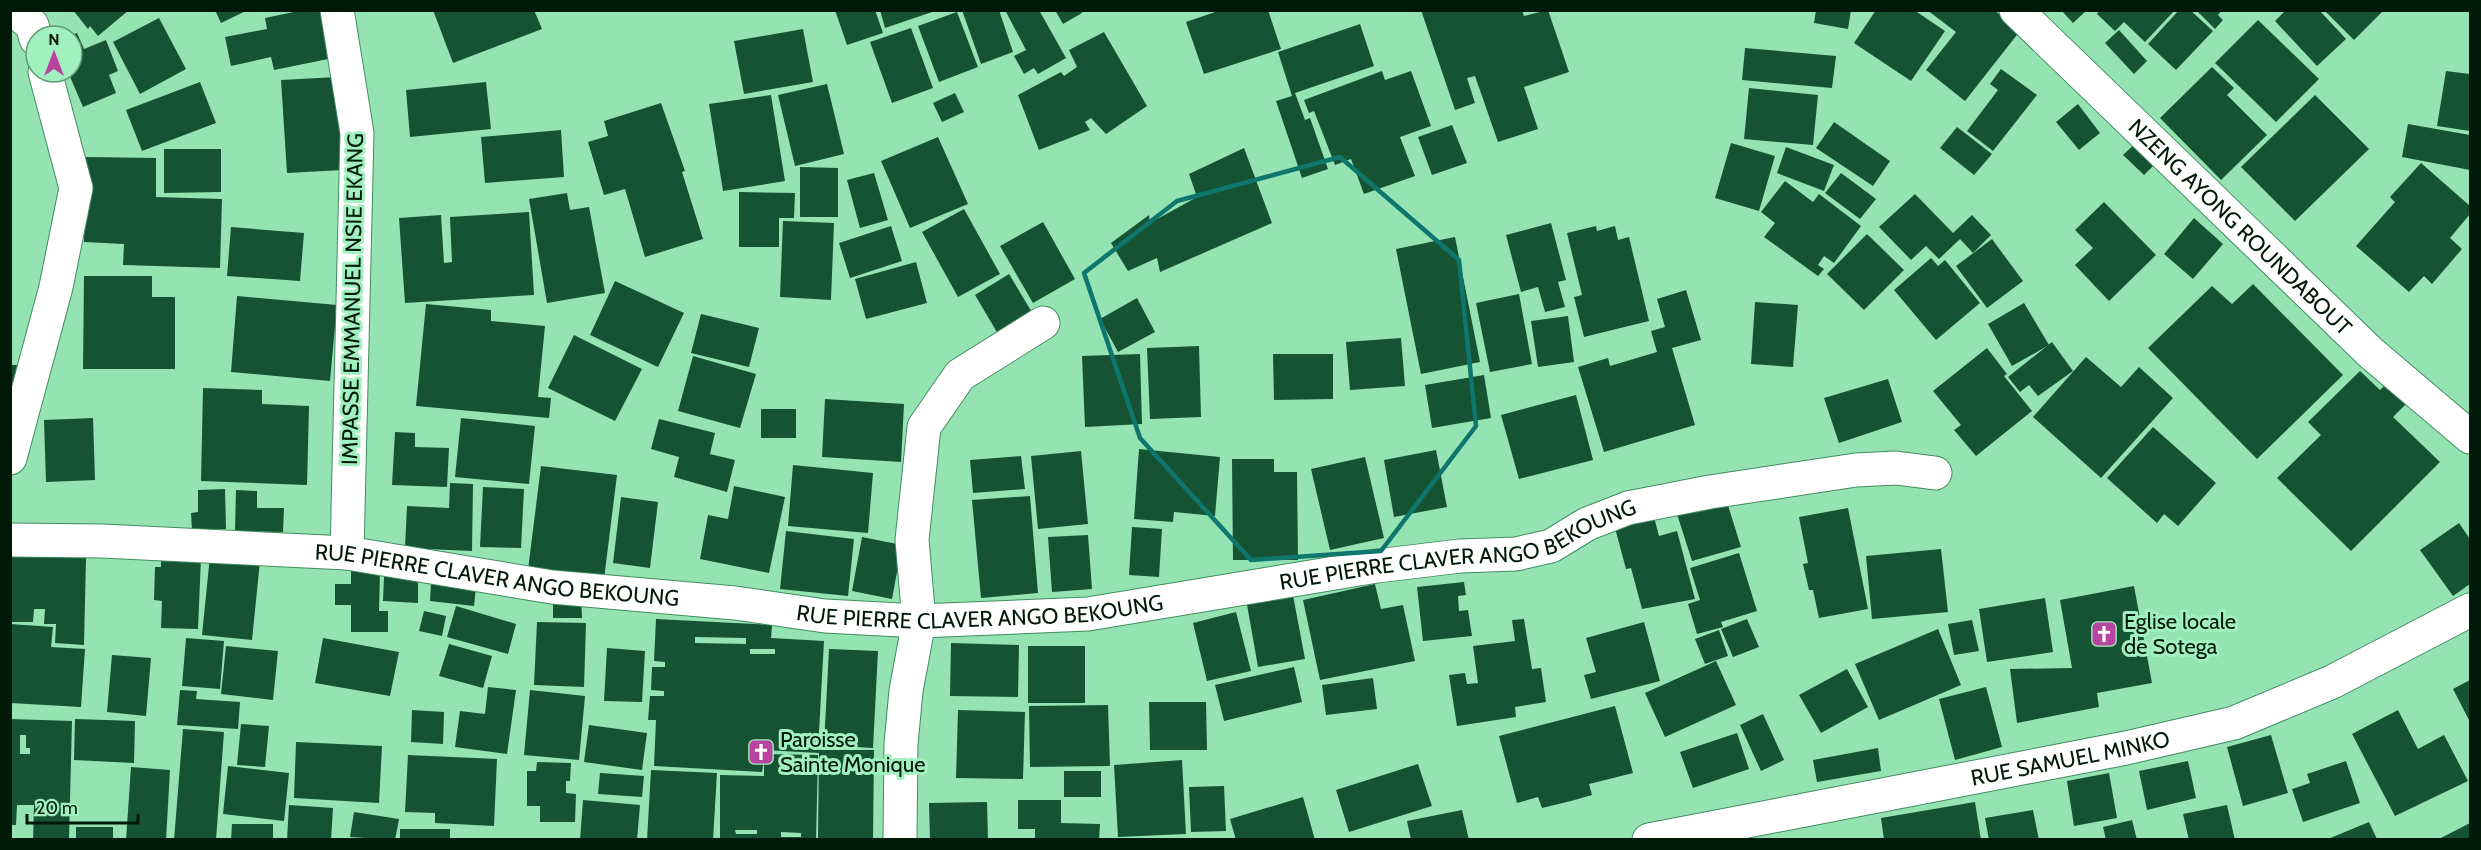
<svg xmlns="http://www.w3.org/2000/svg" width="2481" height="850" font-family="Cabin,sans-serif">
<rect width="100%" height="100%" fill="#95e3b2"/>
<g fill="#165333" fill-rule="evenodd">
<polygon points="73,10 129,10 98,36 90,26 88,29"/>
<polygon points="215,10 248,10 221,23"/>
<polygon points="303,10 323,10 333,58 274,70 271,57 231,66 225,37 267,29 265,18"/>
<polygon points="433,10 534,10 542,29 453,63"/>
<polygon points="835,10 875,10 883,33 847,45"/>
<polygon points="880,10 935,10 935,11 885,28"/>
<polygon points="962,10 999,10 1013,52 981,64"/>
<polygon points="1005,10 1039,10 1066,58 1038,74 1034,68 1024,74 1014,56 1026,50"/>
<polygon points="1055,10 1081,10 1082,13 1063,24"/>
<polygon points="1221,10 1268,10 1281,49 1204,74 1186,22"/>
<polygon points="1421,10 1522,10 1524,16 1548,10 1569,72 1524,87 1538,129 1498,142 1475,76 1467,78 1475,103 1455,110"/>
<polygon points="1816,10 1851,10 1848,29 1814,23"/>
<polygon points="1876,10 1914,10 1945,31 1911,81 1854,43"/>
<polygon points="1927,10 1994,10 2020,31 1965,101 1926,70 1956,32"/>
<polygon points="2061,10 2087,10 2073,23"/>
<polygon points="2100,10 2175,10 2145,42 2124,22 2115,31 2097,14"/>
<polygon points="2179,10 2190,10 2213,31 2176,70 2148,44"/>
<polygon points="2196,10 2222,10 2218,15 2223,20 2215,29"/>
<polygon points="2286,10 2319,10 2346,39 2317,66 2275,21"/>
<polygon points="2324,10 2384,10 2354,40"/>
<polygon points="957,12 978,67 939,82 918,26"/>
<polygon points="159,18 186,69 140,94 113,42"/>
<polygon points="2258,20 2319,79 2276,122 2215,63"/>
<polygon points="1360,24 1374,66 1295,93 1305,120 1310,118 1328,169 1302,178 1276,101 1292,96 1278,52"/>
<polygon points="911,28 933,88 892,103 870,42"/>
<polygon points="803,29 813,82 744,94 734,41"/>
<polygon points="2119,30 2147,61 2134,74 2105,43"/>
<polygon points="1104,32 1147,106 1106,134 1091,118 1085,122 1090,130 1039,150 1018,95 1061,72 1064,76 1077,67 1069,50"/>
<polygon points="77,33 84,49 106,40 118,71 109,75 116,93 83,107 68,72 72,72 72,35"/>
<polygon points="1745,48 1836,56 1832,88 1742,80"/>
<polygon points="2212,67 2234,88 2227,95 2267,135 2221,180 2160,118"/>
<polygon points="2001,69 2037,95 1993,151 1967,131 1998,90 1990,84"/>
<polygon points="1382,71 1385,80 1411,71 1431,126 1400,137 1415,176 1364,194 1351,159 1335,165 1314,111 1309,113 1304,100"/>
<polygon points="2446,71 2470,74 2470,131 2437,126"/>
<polygon points="337,77 343,170 287,173 281,80"/>
<polygon points="200,82 216,123 142,151 126,110"/>
<polygon points="486,82 491,129 410,137 406,90"/>
<polygon points="827,84 844,154 795,166 778,95"/>
<polygon points="1749,88 1818,95 1813,145 1744,139"/>
<polygon points="955,93 964,112 942,122 933,103"/>
<polygon points="771,95 785,181 723,191 709,104"/>
<polygon points="2315,95 2369,149 2295,221 2241,167"/>
<polygon points="661,103 685,171 682,172 703,239 645,257 625,189 604,195 588,142 608,136 604,121"/>
<polygon points="2078,104 2100,133 2079,150 2056,122"/>
<polygon points="1834,122 1890,161 1873,186 1816,148"/>
<polygon points="2408,124 2470,135 2470,170 2402,157"/>
<polygon points="1452,125 1467,163 1432,175 1418,137"/>
<polygon points="1957,127 1992,154 1974,175 1940,148"/>
<polygon points="561,130 564,177 485,183 481,137"/>
<polygon points="938,137 968,204 910,228 881,161"/>
<polygon points="2140,139 2160,159 2144,175 2123,155"/>
<polygon points="1731,143 1775,156 1759,211 1715,198"/>
<polygon points="1786,147 1834,165 1824,191 1777,173"/>
<polygon points="1244,148 1272,223 1160,272 1157,258 1128,271 1111,243 1149,215 1150,223 1197,197 1189,174"/>
<polygon points="164,149 221,149 221,192 164,193"/>
<polygon points="86,157 156,158 156,197 222,199 220,268 123,265 124,244 84,242"/>
<polygon points="2421,163 2470,206 2470,214 2450,238 2462,249 2432,284 2424,276 2409,292 2356,246 2395,202 2390,197"/>
<polygon points="800,167 838,168 838,217 800,217"/>
<polygon points="874,173 888,220 860,228 847,180"/>
<polygon points="1841,173 1876,199 1860,219 1825,193"/>
<polygon points="1785,181 1813,202 1819,194 1861,226 1834,263 1824,256 1818,265 1824,269 1818,276 1764,237 1775,223 1761,212"/>
<polygon points="739,192 795,193 794,218 779,218 779,247 739,247"/>
<polygon points="567,193 570,210 589,207 605,293 547,303 529,199"/>
<polygon points="1915,194 1953,233 1972,215 1991,235 1973,253 1960,239 1939,259 1926,246 1911,260 1879,227"/>
<polygon points="2104,202 2156,255 2109,301 2075,265 2093,248 2075,230"/>
<polygon points="964,209 1000,274 958,297 922,232"/>
<polygon points="529,212 534,295 405,303 399,218 441,215 444,263 452,262 450,217"/>
<polygon points="2194,218 2223,244 2193,279 2164,254"/>
<polygon points="783,221 834,223 831,300 780,297"/>
<polygon points="1043,222 1075,279 1033,303 1000,246"/>
<polygon points="1551,223 1566,280 1558,282 1565,307 1545,312 1538,287 1521,292 1506,235"/>
<polygon points="891,226 902,261 850,278 839,243"/>
<polygon points="1596,226 1597,231 1615,226 1618,240 1629,237 1649,321 1584,337 1574,297 1582,295 1567,233"/>
<polygon points="231,227 304,233 300,281 227,276"/>
<polygon points="1867,234 1904,270 1864,310 1827,274"/>
<polygon points="1455,237 1480,362 1421,374 1396,249"/>
<polygon points="1992,239 2023,281 1987,308 1956,266"/>
<polygon points="1931,258 1938,266 1945,260 1980,303 1936,340 1894,290"/>
<polygon points="916,262 927,303 866,319 855,279"/>
<polygon points="1009,274 1036,319 1001,339 975,295"/>
<polygon points="84,276 152,276 152,297 175,297 175,369 83,369"/>
<polygon points="615,281 684,313 658,367 590,335"/>
<polygon points="2253,284 2343,375 2257,459 2148,348 2212,286 2232,304"/>
<polygon points="1686,290 1701,340 1672,348 1695,425 1604,452 1578,367 1608,358 1610,366 1657,352 1651,331 1665,327 1657,299"/>
<polygon points="1519,294 1532,364 1490,372 1476,303"/>
<polygon points="237,296 337,305 330,381 231,372"/>
<polygon points="1137,298 1155,332 1118,352 1100,319"/>
<polygon points="1755,302 1798,305 1793,367 1751,364"/>
<polygon points="2024,303 2049,345 2012,366 1988,324"/>
<polygon points="426,304 491,310 491,321 545,326 538,397 551,398 549,418 416,406"/>
<polygon points="701,314 759,328 749,367 691,353"/>
<polygon points="1568,316 1574,362 1538,367 1531,321"/>
<polygon points="574,335 642,369 615,421 548,388"/>
<polygon points="1401,338 1405,386 1350,390 1346,342"/>
<polygon points="2052,342 2073,371 2038,396 2029,385 2020,392 2008,377"/>
<polygon points="1199,346 1201,417 1150,419 1147,348"/>
<polygon points="1987,348 2007,374 2004,376 2032,411 1976,456 1954,430 1961,425 1933,391"/>
<polygon points="1140,354 1142,424 1085,427 1082,356"/>
<polygon points="1273,354 1333,354 1333,399 1274,400"/>
<polygon points="693,356 756,374 740,428 678,411"/>
<polygon points="2086,357 2121,387 2139,367 2173,398 2101,478 2033,417"/>
<polygon points="10,365 20,365 10,395"/>
<polygon points="2360,371 2380,390 2390,380 2409,401 2393,417 2440,462 2351,551 2277,478 2321,435 2308,422"/>
<polygon points="1484,375 1491,418 1432,428 1425,385"/>
<polygon points="1888,379 1902,422 1839,443 1824,398"/>
<polygon points="203,388 262,390 262,404 309,406 307,485 201,481"/>
<polygon points="1576,395 1593,460 1519,479 1501,415"/>
<polygon points="825,399 904,404 901,462 822,457"/>
<rect x="761" y="409" width="35" height="29"/>
<polygon points="93,418 95,480 46,482 44,420"/>
<polygon points="461,418 535,426 529,484 455,477"/>
<polygon points="659,419 715,433 710,454 735,460 727,492 674,477 679,457 651,449"/>
<polygon points="2153,427 2216,483 2178,526 2164,514 2157,523 2107,478"/>
<polygon points="395,432 415,433 415,447 449,448 447,487 392,485"/>
<polygon points="1139,449 1220,457 1215,516 1174,512 1173,522 1134,519"/>
<polygon points="1436,450 1447,507 1394,517 1384,460"/>
<polygon points="1081,451 1088,524 1038,529 1031,456"/>
<polygon points="1021,456 1025,489 973,493 970,460"/>
<polygon points="1365,457 1384,538 1330,550 1311,469"/>
<polygon points="1232,459 1274,459 1274,472 1297,472 1298,560 1233,560"/>
<polygon points="793,465 873,473 868,533 788,526"/>
<polygon points="541,466 617,475 604,579 528,570"/>
<polygon points="450,483 473,484 472,551 405,548 407,506 449,508"/>
<polygon points="734,486 785,497 769,573 700,559 708,515 728,519"/>
<polygon points="483,487 524,489 521,548 480,547"/>
<polygon points="225,489 226,529 192,530 191,513 198,512 198,490"/>
<polygon points="236,490 257,491 257,508 284,508 283,532 235,531"/>
<polygon points="1030,496 1038,593 981,598 972,500"/>
<polygon points="621,497 658,502 650,568 613,563"/>
<polygon points="1726,499 1741,547 1692,561 1677,514"/>
<polygon points="1848,508 1868,609 1819,618 1813,590 1809,590 1803,564 1808,563 1799,517"/>
<polygon points="1654,517 1659,536 1677,531 1695,599 1642,609 1631,568 1626,569 1615,528"/>
<polygon points="2459,523 2470,539 2470,584 2453,596 2420,550"/>
<polygon points="1132,527 1162,529 1159,577 1129,575"/>
<polygon points="786,531 854,539 848,596 780,589"/>
<polygon points="1088,535 1092,589 1052,592 1048,537"/>
<polygon points="862,537 902,545 892,599 852,591"/>
<polygon points="1941,549 1948,612 1872,619 1866,556"/>
<polygon points="1739,553 1757,611 1721,622 1723,627 1697,634 1688,604 1700,600 1690,568"/>
<polygon points="10,556 86,558 84,645 55,643 56,624 44,624 45,609 34,609 33,622 10,622"/>
<polygon points="161,556 201,558 198,629 161,628 162,601 154,600 155,567 161,567"/>
<polygon points="210,556 260,561 252,640 202,635"/>
<polygon points="351,570 380,571 379,611 388,611 388,632 351,632 351,605 335,605 335,584 351,584"/>
<polygon points="384,577 418,577 418,603 383,601"/>
<polygon points="1464,582 1466,595 1458,596 1459,611 1468,610 1472,636 1423,641 1417,587"/>
<polygon points="431,583 476,587 474,606 430,601"/>
<polygon points="1375,584 1381,609 1403,605 1415,661 1320,680 1303,600"/>
<polygon points="2134,586 2152,683 2097,693 2099,707 2017,723 2010,669 2072,668 2060,600"/>
<polygon points="1292,590 1305,659 1258,667 1246,599"/>
<polygon points="553,595 581,595 582,618 553,618"/>
<polygon points="2045,598 2053,652 1987,662 1979,609"/>
<polygon points="456,606 516,624 508,654 447,637"/>
<polygon points="424,611 446,616 442,636 419,631"/>
<polygon points="1236,612 1251,671 1207,681 1193,623"/>
<path d="M 656,619 L 772,625 L 771,638 L 824,641 L 818,750 L 874,750 L 873,840 L 818,840 L 819,753 L 764,750 L 763,754 L 818,755 L 816,840 L 720,840 L 720,775 L 764,776 L 764,759 L 762,772 L 654,766 L 656,720 L 648,720 L 650,696 L 664,696 L 664,691 L 651,690 L 652,667 L 665,667 L 665,662 L 654,661 ZM 695,637 L 746,638 L 746,644 L 695,643 ZM 750,649 L 775,649 L 775,654 L 750,654 ZM 735,830 L 757,830 L 757,834 L 736,834 ZM 781,832 L 801,833 L 801,837 L 781,837 Z"/>
<polygon points="1524,619 1532,669 1541,668 1546,702 1515,707 1516,717 1457,726 1449,675 1465,673 1467,684 1478,683 1473,646 1515,641 1512,620"/>
<polygon points="1747,619 1759,647 1733,657 1721,629"/>
<polygon points="1972,620 1979,651 1954,655 1948,624"/>
<polygon points="537,622 586,623 584,687 534,685"/>
<polygon points="1644,622 1660,681 1591,699 1584,675 1596,672 1586,638"/>
<polygon points="10,624 53,627 51,647 85,649 81,707 10,703"/>
<polygon points="1938,629 1961,685 1879,720 1855,664"/>
<polygon points="1719,630 1728,656 1705,664 1695,639"/>
<polygon points="186,638 224,641 220,689 182,686"/>
<polygon points="323,638 399,652 390,696 315,683"/>
<polygon points="951,643 1019,645 1018,697 950,696"/>
<polygon points="449,644 492,656 483,688 439,676"/>
<polygon points="226,646 278,651 273,700 221,694"/>
<rect x="1028" y="646" width="57" height="57"/>
<polygon points="607,648 645,651 642,702 604,701"/>
<polygon points="829,649 878,651 873,748 824,745"/>
<polygon points="112,655 151,658 146,716 107,712"/>
<polygon points="1716,661 1736,705 1665,737 1645,693"/>
<polygon points="1294,667 1302,702 1224,721 1215,685"/>
<polygon points="1847,669 1868,707 1821,733 1799,695"/>
<polygon points="1373,678 1377,709 1326,715 1322,685"/>
<polygon points="2470,680 2470,722 2453,689"/>
<polygon points="488,687 516,690 507,754 455,747 460,711 485,714"/>
<polygon points="1986,687 2002,747 1955,760 1939,699"/>
<polygon points="180,690 197,691 196,699 240,702 238,729 177,725"/>
<polygon points="530,690 585,696 579,760 524,755"/>
<polygon points="1149,702 1206,702 1207,750 1150,750"/>
<polygon points="1108,705 1110,766 1030,767 1029,706"/>
<polygon points="1615,706 1633,773 1589,784 1592,795 1571,801 1542,808 1538,797 1517,803 1499,736"/>
<polygon points="412,710 444,712 443,744 411,742"/>
<polygon points="958,710 1025,712 1023,779 956,778"/>
<polygon points="2398,710 2418,749 2444,735 2468,781 2395,816 2352,734"/>
<polygon points="1763,714 1784,760 1761,771 1740,725"/>
<path d="M 10,719 L 72,721 L 69,840 L 33,840 L 34,805 L 17,805 L 16,825 L 10,825 ZM 20,735 L 26,735 L 26,748 L 30,748 L 30,754 L 20,754 Z"/>
<polygon points="75,719 135,721 134,763 74,760"/>
<polygon points="241,724 269,726 265,767 237,765"/>
<polygon points="589,725 647,733 642,770 584,762"/>
<polygon points="183,729 224,732 216,840 174,840"/>
<polygon points="1737,733 1749,769 1693,788 1680,752"/>
<polygon points="2271,735 2288,793 2243,806 2227,747"/>
<polygon points="296,742 382,746 379,803 294,798"/>
<polygon points="1878,748 1881,771 1817,782 1813,760"/>
<polygon points="408,755 497,759 494,826 435,823 435,813 405,812"/>
<polygon points="1182,760 1186,834 1118,837 1114,765"/>
<polygon points="2188,761 2196,798 2147,810 2139,771"/>
<polygon points="2346,761 2360,803 2303,822 2292,789 2310,783 2307,774"/>
<polygon points="537,762 571,763 570,781 566,781 566,793 576,794 575,822 540,822 540,806 527,806 527,771 536,771"/>
<polygon points="1418,764 1432,806 1349,832 1336,790"/>
<polygon points="228,766 289,773 284,821 223,814"/>
<polygon points="131,767 170,770 166,840 126,840"/>
<polygon points="651,770 717,773 713,840 647,840"/>
<rect x="1064" y="771" width="37" height="26"/>
<polygon points="600,773 644,776 642,797 598,794"/>
<polygon points="2109,773 2117,818 2074,826 2067,781"/>
<polygon points="1224,786 1226,831 1191,832 1189,787"/>
<polygon points="1303,797 1315,840 1236,840 1230,819"/>
<polygon points="583,800 640,805 637,840 580,840"/>
<polygon points="1018,800 1061,800 1061,823 1100,824 1099,840 1035,840 1035,829 1018,829"/>
<polygon points="987,802 988,840 930,840 929,803"/>
<polygon points="1975,802 1981,840 1884,840 1881,818"/>
<polygon points="289,805 333,808 331,840 287,840"/>
<polygon points="2227,805 2235,840 2189,840 2183,814"/>
<polygon points="1462,810 1469,840 1411,840 1407,821"/>
<polygon points="2033,810 2039,840 1989,840 1985,818"/>
<polygon points="354,812 399,819 395,840 350,837"/>
<polygon points="2132,820 2137,840 2106,840 2103,827"/>
<polygon points="2369,822 2377,839 2328,839"/>
<polygon points="2470,823 2470,840 2437,840"/>
<polygon points="232,824 273,824 273,840 231,840"/>
<rect x="76" y="827" width="37" height="13"/>
<rect x="400" y="829" width="50" height="11"/>
</g>
<g fill="none" stroke-linecap="round" stroke-linejoin="round">
<g stroke="#418d61" stroke-width="35">
<g id="minor">
<polyline points="14,10 32,25 36,39"/>
<polyline points="337,10 357,133 347,553"/>
<path id="s1" d="M 2016,10 L 2371,353 L 2470,437"/>
<polyline points="10,458 56,287 76,188 45,72"/>
<path id="s2" d="M 10,540 L 102,541 L 347,553 L 552,587 L 735,603 L 825,616 L 919,621 L 1088,614 L 1377,566 L 1460,556 L 1516,554 L 1551,546 L 1587,524 L 1628,508 L 1710,492 L 1856,470 L 1896,468 L 1935,473"/>
<polyline points="900,840 901,744 906,691 919,621 912,540 924,427 960,375 1043,323"/>
<path id="s3" d="M 1649,840 L 2126,748 L 2234,723 L 2332,682 L 2470,610"/>
</g>
</g>
<use href="#minor" stroke="#fff" stroke-width="33"/>
</g>
<path fill="none" stroke="#0f766e" stroke-width="4.5" stroke-linejoin="round" d="M 1340,157 L 1459,260 L 1476,426 L 1381,551 L 1251,560 L 1140,438 L 1084,273 L 1177,201 Z"/>
<defs>
<g id="church-square" transform="scale(1.35)"><rect x="-9" y="-9" width="18" height="18" rx="4" fill="#b644a0" stroke="#a2f0bf"/><path d="M-1.2-6h2.4v3.5h3.3v2.4h-3.3V6h-2.4V-.1h-3.3v-2.4h3.3Z" fill="#fff"/></g>
</defs>
<g fill-rule="evenodd">
<use href="#church-square" x="2104" y="634"/>
<use href="#church-square" x="761" y="752"/>
</g>
<g text-anchor="middle" stroke-width="6" stroke-linejoin="round" paint-order="stroke">
<g font-size="22" fill="#001909" stroke="#a2f0bf">
<text dy="8" stroke="none"><textPath href="#s1" startOffset="312">NZENG AYONG ROUNDABOUT</textPath></text>
<text transform="translate(352 299) rotate(-89)" y="8">IMPASSE EMMANUEL NSIE EKANG</text>
<text dy="8" stroke="none"><textPath href="#s2" startOffset="1461">RUE PIERRE CLAVER ANGO BEKOUNG</textPath></text>
<text dy="8" stroke="none"><textPath href="#s2" startOffset="489">RUE PIERRE CLAVER ANGO BEKOUNG</textPath></text>
<text dy="8" stroke="none"><textPath href="#s2" startOffset="975">RUE PIERRE CLAVER ANGO BEKOUNG</textPath></text>
<text dy="8" stroke="none"><textPath href="#s3" startOffset="429">RUE SAMUEL MINKO</textPath></text>
</g>
<g font-size="22" fill="#001909" stroke="#a2f0bf" text-anchor="start">
<text x="2124" y="629">Eglise locale<tspan x="2124" dy="25">de Sotega</tspan></text>
<text x="780" y="747">Paroisse<tspan x="780" dy="25">Sainte Monique</tspan></text>
</g>
</g>
<rect width="2481" height="850" fill="none" stroke="#001909" stroke-width="24"/>
<g transform="translate(54 54)"><circle r="28" fill="#a2f0bf" stroke="#619a76" stroke-width="1.5"/>
<path d="M0-4.5L10 22L0 15L-10 22Z" fill="#b644a0"/>
<text y="-9" font-size="16" font-weight="bold" text-anchor="middle" fill="#001909">N</text>
</g>
<path d="M27 814v9h111v-9" fill="none" stroke="#001909" stroke-width="3"/>
<text x="36" y="814" font-size="18" fill="#001909" stroke="#a2f0bf" stroke-width="4.5" paint-order="stroke">20 m</text>
</svg>
